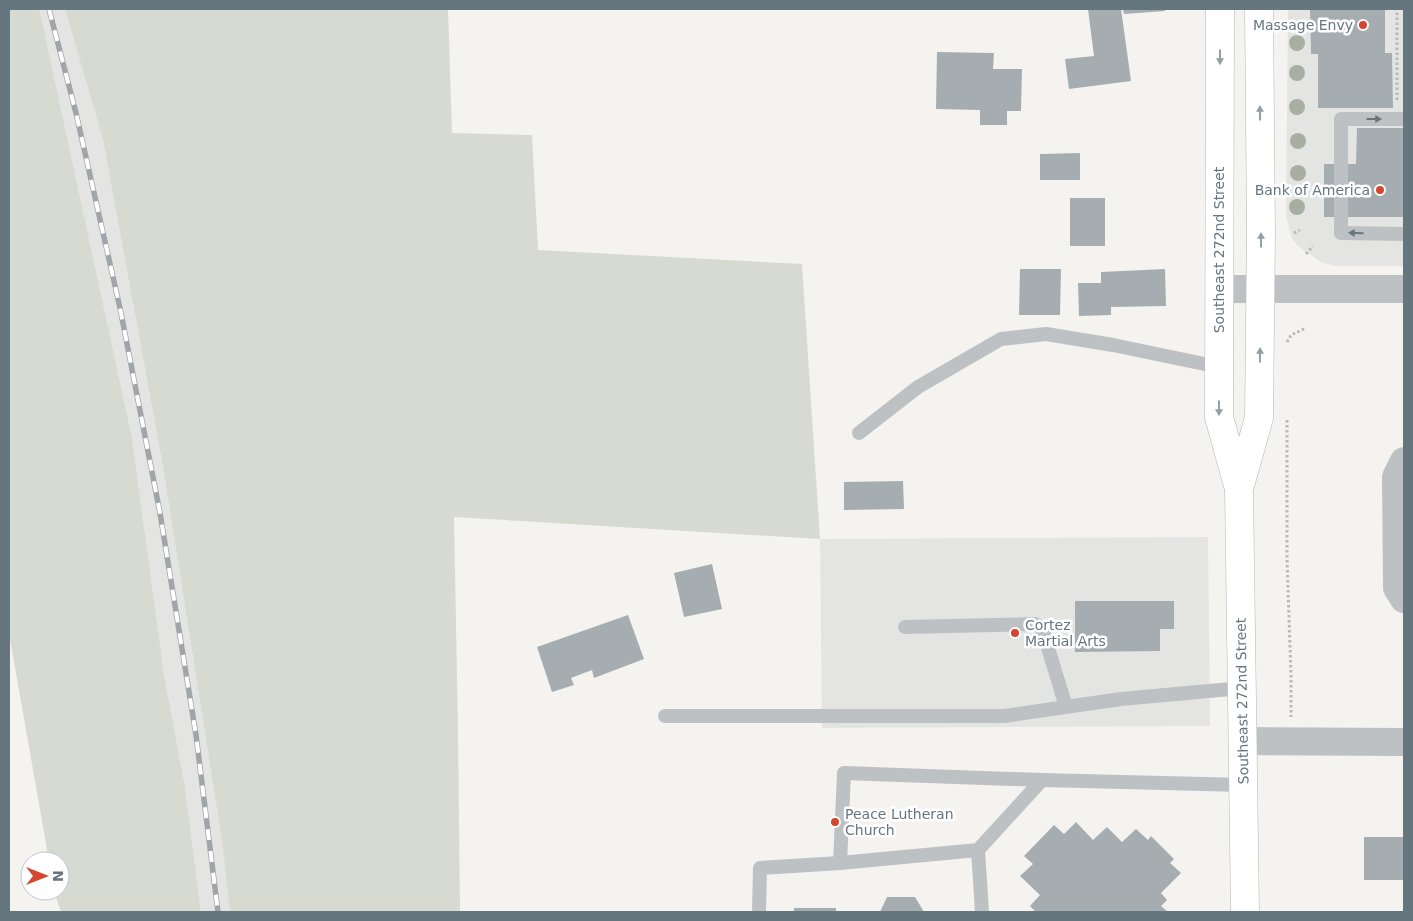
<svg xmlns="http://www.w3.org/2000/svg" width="1413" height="921" font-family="'DejaVu Sans',sans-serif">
<rect width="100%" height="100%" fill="#f4f3f0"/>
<g fill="#e4e5e3">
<polygon points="39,9 65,9 103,140 163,467 222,841 230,912 201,912 185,787 164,674 132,438"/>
<polygon points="1288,9 1404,9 1404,266 1335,266 1321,262 1298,246 1292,238 1286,217"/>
<polygon points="1208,537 1210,726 822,728 820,539"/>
</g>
<g fill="#d6dad1">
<polygon points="9,9 39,9 41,17 132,438 164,674 185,787 201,912 61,912 54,891 60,891 60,861 49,861 9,633"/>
<polygon points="65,9 448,9 452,133 532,135 538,250 802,264 820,539 454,517 458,731 460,912 230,912 222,841 163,467 103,140"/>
</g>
<g fill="#a5adb1">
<polygon points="1088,9 1121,9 1131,81 1069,89 1065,59 1094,56"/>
<polygon points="1123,9 1165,9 1165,11 1124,14"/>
<polygon points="1310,9 1385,9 1385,53 1392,53 1393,108 1318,108 1318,54 1311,54"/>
<polygon points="937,52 994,53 993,69 1022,69 1021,111 1007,111 1007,125 980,125 980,110 936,109"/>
<polygon points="1357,128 1404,128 1404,217 1324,217 1324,164 1356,164"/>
<polygon points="1080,153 1080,180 1040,180 1040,154"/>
<rect x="1070" y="198" width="35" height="48"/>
<polygon points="1020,269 1061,269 1060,315 1019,315"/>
<polygon points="1165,269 1166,306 1111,307 1111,315 1079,316 1078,283 1101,283 1101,272"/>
<polygon points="903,481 904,509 844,510 844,482"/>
<polygon points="712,564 722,609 684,617 674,573"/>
<polygon points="1075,601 1174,601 1174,629 1160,629 1160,651 1075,652"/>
<polygon points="628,615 644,659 594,678 592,670 571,678 574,685 552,692 537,647"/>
<polygon points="1076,822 1093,840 1107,827 1122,842 1136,829 1148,840 1151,836 1174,859 1170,863 1181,873 1161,893 1167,900 1161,906 1168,912 1036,912 1030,906 1040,895 1020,876 1033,864 1024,856 1054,825 1064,834"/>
<rect x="1364" y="837" width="40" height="43"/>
<polygon points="887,897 915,897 924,912 880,912"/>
<rect x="794" y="908" width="42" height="4"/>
</g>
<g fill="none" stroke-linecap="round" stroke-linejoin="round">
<g stroke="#b1b5b8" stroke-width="29">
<g id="primary">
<polyline points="1220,9 1219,417 1239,489 1245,912"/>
<polyline points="1239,489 1259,418 1261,232 1259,9"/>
</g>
</g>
<g stroke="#b7babc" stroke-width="3" stroke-dasharray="2.5 2.5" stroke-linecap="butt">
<polyline points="1397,100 1397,9"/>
<polyline points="1294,233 1300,230"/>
<polyline points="1306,254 1313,246"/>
<polyline points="1287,342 1291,335 1306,328"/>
<polyline points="1287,420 1287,559 1291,675 1291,717"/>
</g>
<g stroke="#bdc1c4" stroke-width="14">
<polyline points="1404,119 1341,119 1341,233 1404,234"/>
<polyline points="859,433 918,387 1001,339 1046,334 1113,345 1219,367"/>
<polyline points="905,627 1035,624 1042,628 1066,707"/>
<polyline points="665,716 1004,716 1121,699 1242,688"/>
<polygon points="844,773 1042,780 978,850 840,863"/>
<polyline points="1042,780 1244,785"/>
<polyline points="978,850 982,912"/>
<polyline points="759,912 760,868 840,863"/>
</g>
<g stroke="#bdc1c4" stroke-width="28">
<polyline points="1219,289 1404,289"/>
<polyline points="1404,461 1396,477 1397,588 1404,599"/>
<polyline points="1243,741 1404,742"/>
</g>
<use href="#primary" stroke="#fff" stroke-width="28"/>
<g stroke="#9fa5a9" stroke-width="5.5">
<polyline id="rail" points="49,9 76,113 120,308 160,513 196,735 218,912"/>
</g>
<use href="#rail" stroke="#fff" stroke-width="4" stroke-dasharray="11" stroke-linecap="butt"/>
</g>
<g fill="#a8afa2">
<circle cx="1297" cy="43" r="8"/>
<circle cx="1297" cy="73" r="8"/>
<circle cx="1297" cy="107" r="8"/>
<circle cx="1298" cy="141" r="8"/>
<circle cx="1298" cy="173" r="8"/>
<circle cx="1297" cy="207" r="8"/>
</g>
<defs><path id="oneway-solid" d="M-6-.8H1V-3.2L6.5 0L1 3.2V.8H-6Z" transform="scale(1.25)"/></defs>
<g fill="#939fa5">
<use href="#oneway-solid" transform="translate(1220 57) rotate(90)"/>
<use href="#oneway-solid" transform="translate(1260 113) rotate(-91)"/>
<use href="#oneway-solid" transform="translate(1261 240) rotate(-90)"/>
<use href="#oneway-solid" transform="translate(1260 355) rotate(-89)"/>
<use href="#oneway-solid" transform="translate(1219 408) rotate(90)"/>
</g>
<g fill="#65767f">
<use href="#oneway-solid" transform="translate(1374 119)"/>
<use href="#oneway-solid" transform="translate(1356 233) rotate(-179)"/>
</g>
<g fill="#d5462e" stroke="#fff" stroke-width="2">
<circle cx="1363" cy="25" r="5"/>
<circle cx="1380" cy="190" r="5"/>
<circle cx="1015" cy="633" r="5"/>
<circle cx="835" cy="822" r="5"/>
</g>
<g text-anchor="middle" stroke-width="5" stroke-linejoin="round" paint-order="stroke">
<g font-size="14" fill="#65767f" stroke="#fff" text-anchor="end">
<text x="1353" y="30">Massage Envy</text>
<text x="1370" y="195">Bank of America</text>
<text x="1025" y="630" text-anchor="start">Cortez<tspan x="1025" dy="16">Martial Arts</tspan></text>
<text x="845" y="819" text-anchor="start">Peace Lutheran<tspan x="845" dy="16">Church</tspan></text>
</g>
<g font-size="14" fill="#65767f" stroke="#fff">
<text transform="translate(1219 250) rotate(-90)" y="5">Southeast 272nd Street</text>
<text transform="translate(1242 701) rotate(-91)" y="5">Southeast 272nd Street</text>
</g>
</g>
<rect width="1413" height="921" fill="none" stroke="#65767f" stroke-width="20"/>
<g transform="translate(45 876) rotate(90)"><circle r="24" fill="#ffffff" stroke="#c1c8cc"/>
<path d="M0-4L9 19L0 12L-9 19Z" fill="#d5462e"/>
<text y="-8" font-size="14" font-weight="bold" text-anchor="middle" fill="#65767f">N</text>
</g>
</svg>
